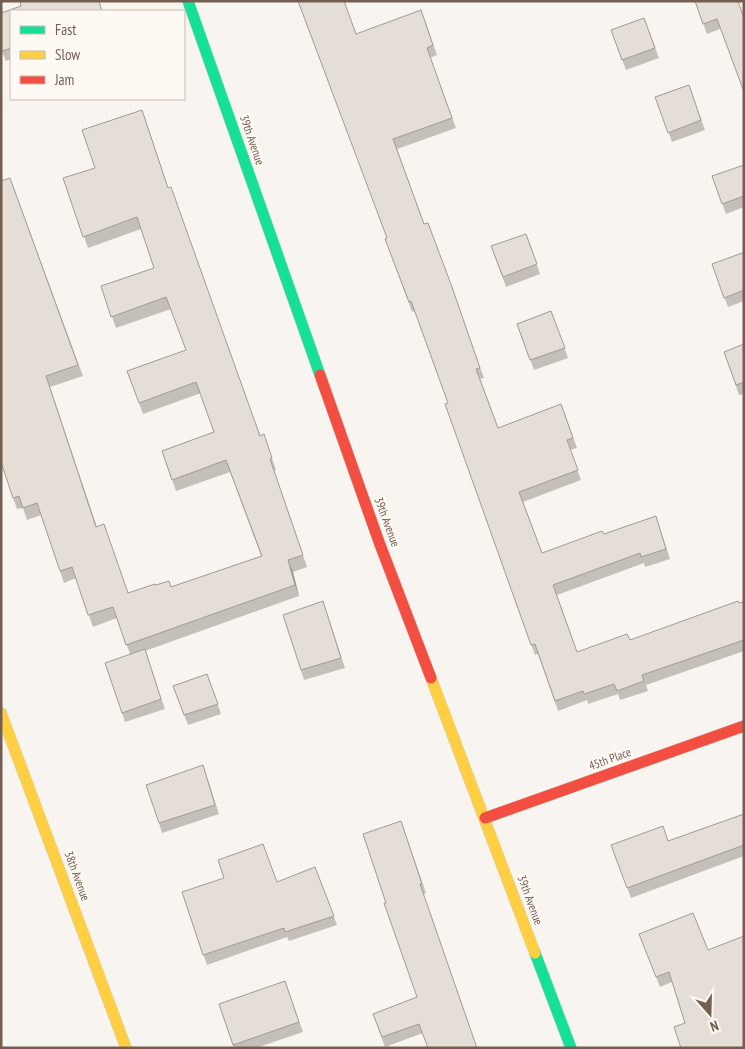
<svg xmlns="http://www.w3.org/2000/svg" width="745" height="1049" font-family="'PT Sans Narrow',sans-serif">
<rect width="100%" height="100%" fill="#f8f5f0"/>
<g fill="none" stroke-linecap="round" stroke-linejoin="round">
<g stroke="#d8d2cd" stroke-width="12">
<g id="fast">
<polyline points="188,1 320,375"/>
<polyline points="535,953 571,1048"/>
</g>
</g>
<g stroke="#d8d2cd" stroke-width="12">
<g id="slow">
<polyline points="431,678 535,953"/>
<polyline points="1,713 126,1048"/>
</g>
</g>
<g stroke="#d8d2cd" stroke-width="12">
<g id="jam">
<polyline points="320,375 379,542 431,678"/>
<polyline points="485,818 744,726"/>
</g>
</g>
<use href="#fast" stroke="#16e098" stroke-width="11"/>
<use href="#slow" stroke="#ffcf43" stroke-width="11"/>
<use href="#jam" stroke="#f24e42" stroke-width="11"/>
</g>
<g fill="#c4bfb9">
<polygon points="20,1 99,1 102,11 11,11 11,59 6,61 1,49 1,13 21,6"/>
<polygon points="695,1 738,1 720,29 707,34"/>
<polygon points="421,10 437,55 430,58 456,128 397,149 424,224 428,223 484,378 480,379 498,428 561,404 577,448 570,450 581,480 523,502 542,553 604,534 656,516 670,559 645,567 644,563 557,595 577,652 630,640 744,602 744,651 646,685 648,691 620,700 618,694 588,704 587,700 558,711 538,654 535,655 512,592 448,403 415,311 412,312 385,239 387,238 356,34"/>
<polygon points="644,18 659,58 626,70 611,30"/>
<polygon points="689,85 705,130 672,142 655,97"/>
<polygon points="744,165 744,207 726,214 712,176"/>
<polygon points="10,178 83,376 50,387 97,527 128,593 156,585 171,587 261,556 230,472 176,491 162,451 214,432 201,393 143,414 127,371 186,350 171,309 116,328 101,286 154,268 141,229 88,248 63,178 168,188 260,435 268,446 276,470 274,471 307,567 293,572 299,596 145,651 165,709 125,722 122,713 130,654 117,618 93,627 76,578 64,583 41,515 27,520 23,508 17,509 13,498"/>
<polygon points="526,234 540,274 506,287 491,246"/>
<polygon points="744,256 744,301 728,307 712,264"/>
<polygon points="551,311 568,358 534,370 517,324"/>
<polygon points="744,344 744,394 739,395 724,352"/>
<polygon points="323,601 345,668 304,680 301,670"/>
<polygon points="207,674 221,714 188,725 173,686"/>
<polygon points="203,765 219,814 162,833 159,823"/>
<polygon points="744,814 744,856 631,898 611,845 668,841"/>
<polygon points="401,821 426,893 424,894 423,1033 385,1047 373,1014 417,997"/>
<polygon points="315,867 337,925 289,941 287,937 207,965 182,892 277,882"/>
<polygon points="643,944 708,950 685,1023 672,982 660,987"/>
<polygon points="285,981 303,1032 256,1048 234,1048 219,1004"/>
</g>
<polygon fill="#a09b96" points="288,560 293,572 299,596 295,585"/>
<g fill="#e4ded7" stroke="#a09b96">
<polygon points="20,1 99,1 102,11 11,11 11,48 2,51 1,49 1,13 21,6"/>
<polygon points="298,1 344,1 356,34 421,10 433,45 427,48 452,118 393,139 424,224 428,223 452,287 480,368 476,369 498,428 561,404 573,438 567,440 578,470 519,492 542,553 602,531 604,534 656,516 666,549 641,557 640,553 553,585 577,652 627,634 630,640 738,601 739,603 744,602 744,640 642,675 644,681 617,691 614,684 584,694 583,691 555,701 535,644 531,645 445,404 448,403 411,301 409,302 385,239 387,238"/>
<polygon points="695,1 738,1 744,18 744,92 717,19 703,24"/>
<polygon points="644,18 655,48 622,60 611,30"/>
<polygon points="689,85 701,120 668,133 655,97"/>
<polygon points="142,110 168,188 171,187 260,436 264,434 272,458 270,459 303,555 288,560 295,585 126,645 113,607 88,615 72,567 60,571 37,503 23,508 19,496 13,498 1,462 1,181 10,178 78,365 46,376 96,527 104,524 128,593 155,584 156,585 169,581 171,587 262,556 226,460 172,480 162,451 214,432 196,382 139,403 127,371 186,350 166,297 111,317 101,286 154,268 137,217 83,237 63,178 95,168 82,130"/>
<polygon points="744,165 744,196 722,204 712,176"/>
<polygon points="526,234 537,264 503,277 491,246"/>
<polygon points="742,253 744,256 744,290 724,298 712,264"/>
<polygon points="551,311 565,348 530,360 517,324"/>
<polygon points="744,344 744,382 736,385 724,352"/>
<polygon points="323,601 341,658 301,670 283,615"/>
<polygon points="145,649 161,699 122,713 105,663"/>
<polygon points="207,674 218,704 184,715 173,686"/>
<polygon points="203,765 215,805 159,823 146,785"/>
<polygon points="744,814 744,845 627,888 611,845 663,826 668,841"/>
<polygon points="401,821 422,884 420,884 477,1048 428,1048 419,1024 382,1037 373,1014 417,997 384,903 386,903 363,834"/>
<polygon points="263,844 277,882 315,867 334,916 285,932 284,928 203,955 182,892 224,878 218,860"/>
<polygon points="693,913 708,950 744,936 744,1048 681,1048 674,1027 685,1023 669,972 656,977 639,934"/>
<polygon points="285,981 299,1022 233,1045 219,1004"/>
</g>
<g text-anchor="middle" stroke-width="4.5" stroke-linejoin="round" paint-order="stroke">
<g font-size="12" fill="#745e51" stroke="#fef9f2">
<text transform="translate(252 140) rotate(71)" y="4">39th Avenue</text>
<text transform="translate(387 522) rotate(70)" y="4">39th Avenue</text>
<text transform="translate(610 759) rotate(-20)" y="4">45th Place</text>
<text transform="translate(77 876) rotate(70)" y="4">38th Avenue</text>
<text transform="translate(530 900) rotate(70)" y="4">39th Avenue</text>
</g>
</g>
<rect width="745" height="1049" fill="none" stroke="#745e51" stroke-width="5"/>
<rect x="10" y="10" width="175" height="90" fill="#fef9f2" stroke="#c7bbb2"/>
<rect x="20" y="26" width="25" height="8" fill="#16e098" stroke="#c7bbb2"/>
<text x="55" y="35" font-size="15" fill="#745e51">Fast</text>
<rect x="20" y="51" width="25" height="8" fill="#ffcf43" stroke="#c7bbb2"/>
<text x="55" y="60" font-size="15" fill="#745e51">Slow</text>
<rect x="20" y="76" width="25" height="8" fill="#f24e42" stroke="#c7bbb2"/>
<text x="55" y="85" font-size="15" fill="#745e51">Jam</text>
<g transform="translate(710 1014) rotate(160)" stroke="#fef9f2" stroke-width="4" paint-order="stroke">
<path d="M0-4L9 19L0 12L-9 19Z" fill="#745e51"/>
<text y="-8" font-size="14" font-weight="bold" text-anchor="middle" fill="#745e51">N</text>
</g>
</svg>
